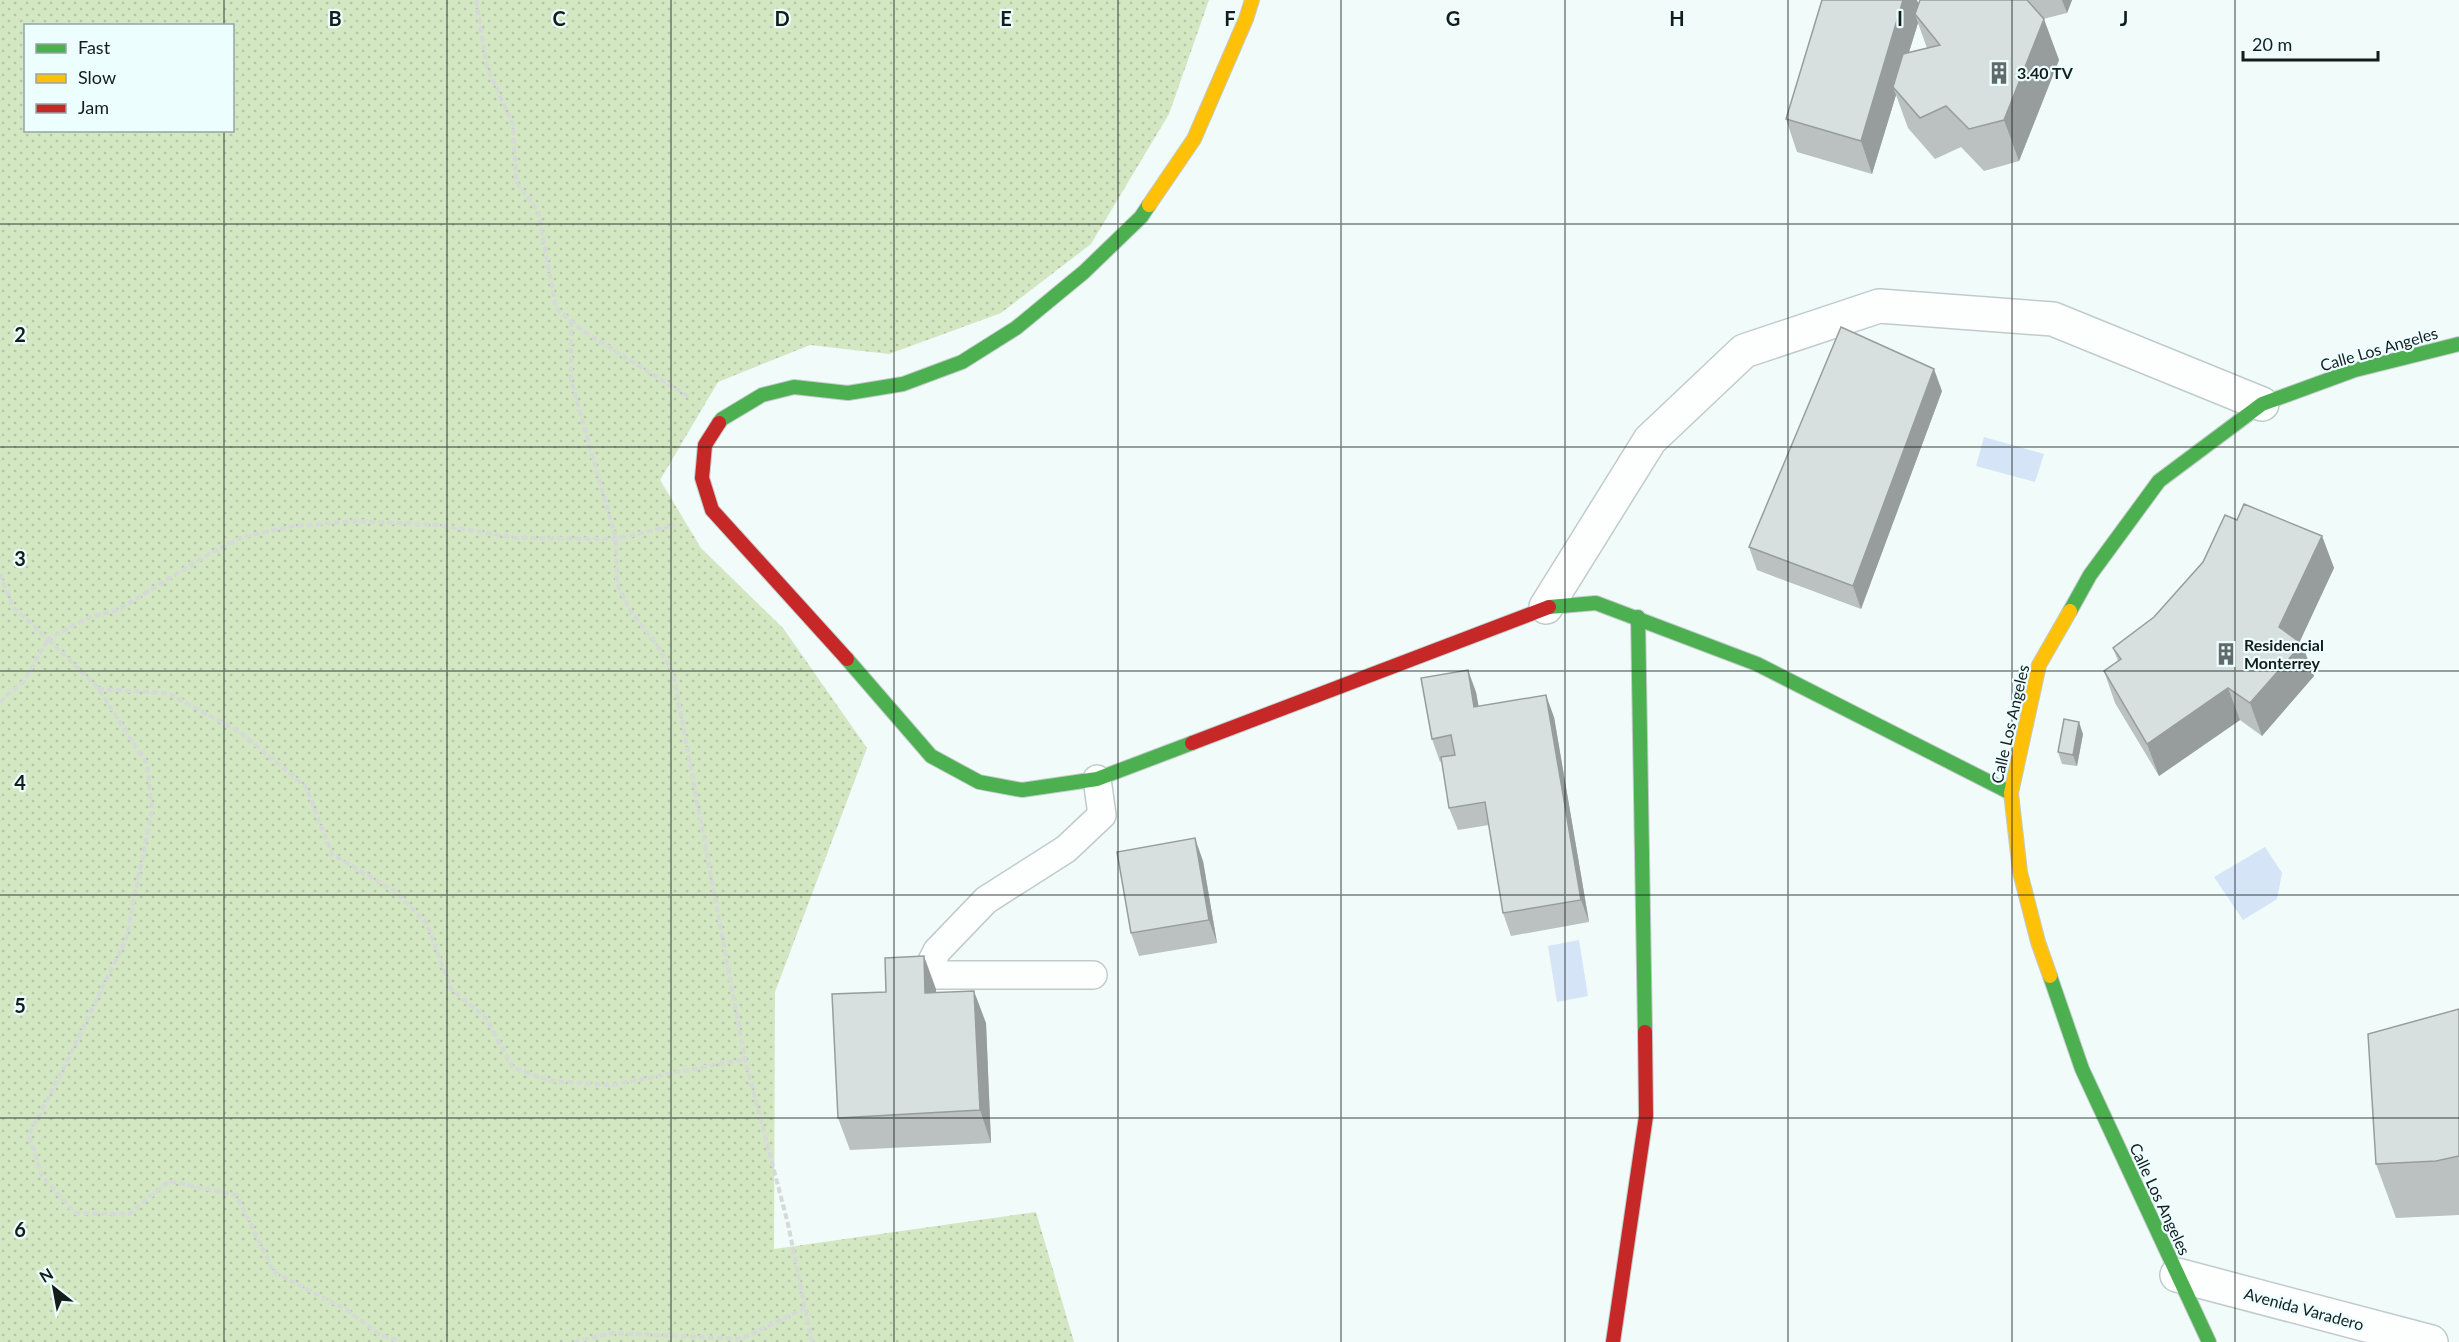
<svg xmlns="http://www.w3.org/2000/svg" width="2459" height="1342" font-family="Lato,sans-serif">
<defs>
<pattern id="grass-dots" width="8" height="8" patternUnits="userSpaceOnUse" patternTransform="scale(1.5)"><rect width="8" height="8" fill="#d3e7c3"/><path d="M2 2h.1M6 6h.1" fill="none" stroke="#b4c6a7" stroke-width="1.8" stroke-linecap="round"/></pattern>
</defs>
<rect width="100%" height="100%" fill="#f0fbfa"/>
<path fill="url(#grass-dots)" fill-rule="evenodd" d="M 0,0 L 1209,0 L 1169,114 L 1091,244 L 1001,313 L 889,354 L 810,345 L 718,382 L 660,480 L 701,548 L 783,628 L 867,748 L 775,992 L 774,1249 L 1036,1212 L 1074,1342 L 0,1342 ZM 26,26 L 232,26 L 232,130 L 26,130 Z"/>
<g fill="#d5e4f6">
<polygon points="1984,437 2044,454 2035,482 1976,466"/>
<polygon points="2265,847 2282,873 2277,899 2243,920 2214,877"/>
<polygon points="1579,940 1588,996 1557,1002 1548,946"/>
</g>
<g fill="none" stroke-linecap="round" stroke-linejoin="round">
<g stroke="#c2cbcb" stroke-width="30">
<polyline id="lane" points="1093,975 925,975 937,951 986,900 1066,849 1102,815 1097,779"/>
</g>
<g stroke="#c2cbcb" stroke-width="36">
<g id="street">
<polyline points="1546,607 1650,440 1744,351 1879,306 2053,319 2262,404"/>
<polyline points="2177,1275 2431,1342"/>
</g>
</g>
<g stroke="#c2cbcb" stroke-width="16">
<g id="fast">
<polyline points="719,423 722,419 762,395 794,387 848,393 903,384 962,362 1016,328 1084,272 1141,217 1149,205"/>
<polyline points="1549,607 1596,603 1757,664 2011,793"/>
<polyline points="2070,611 2090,575 2159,481 2262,404 2355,370 2459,344"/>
<polyline points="1638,617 1645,1032"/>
<polyline points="847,659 931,756 979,782 1022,790 1097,779 1192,743"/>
<polyline points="2050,976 2082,1069 2209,1342"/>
</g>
</g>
<g stroke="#c2cbcb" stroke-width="16">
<g id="slow">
<polyline points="1149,205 1194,139 1246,19 1252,0"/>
<polyline points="2050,976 2038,942 2020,872 2011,793 2039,665 2070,611"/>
</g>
</g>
<g stroke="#c2cbcb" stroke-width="16">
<g id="jam">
<polyline points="719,423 705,445 702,478 712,510 847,659"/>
<polyline points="1192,743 1549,607"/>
<polyline points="1613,1342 1646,1116 1645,1032"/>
</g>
</g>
<g stroke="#d6d9d9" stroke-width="4" stroke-dasharray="6 3" stroke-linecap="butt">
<polyline points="476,0 487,67 513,125 516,182 538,211 556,308 583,331 689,397"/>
<polyline points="571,321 571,380 616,539 617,584 631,612 657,645 673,672 745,1059 788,1224 812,1342"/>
<polyline points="0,574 13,607 48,639 90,617 118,610 209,554 242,537 294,526 354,521 438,525 518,538 616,539 675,525"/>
<polyline points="98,689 168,693 240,732 306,787 332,854 396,892 427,924 451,989 486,1018 513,1068 552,1081 612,1085 745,1059"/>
<polyline points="0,702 24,681 48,639 98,688 147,764 152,810 126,939 68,1059 29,1135 42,1176 75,1213 129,1214 169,1181 236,1195 274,1272 347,1310 380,1335 400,1342"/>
<polyline points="574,1342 612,1333 741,1339 805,1308"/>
</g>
<use href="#lane" stroke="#fdfefe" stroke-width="27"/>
<use href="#street" stroke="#fdfefe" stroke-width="33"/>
<use href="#fast" stroke="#4caf50" stroke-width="14"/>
<use href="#slow" stroke="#ffc107" stroke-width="14"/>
<use href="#jam" stroke="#c62828" stroke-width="14"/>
</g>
<g fill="#bac1c0" fill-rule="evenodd">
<path d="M 1920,0 L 2072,0 L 2067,13 L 2043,19 L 2059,60 L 2019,161 L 1984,171 L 1961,147 L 1935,159 L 1908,128 L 1896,95 L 1872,174 L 1797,152 L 1786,119 L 1919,3 ZM 1918,23 L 1927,48 L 1909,52 Z"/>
<polygon points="1942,391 1861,609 1757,570 1749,547"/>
<polygon points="2237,520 2322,536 2334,568 2299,642 2314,676 2262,736 2240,720 2159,776 2115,703 2104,671 2118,661 2113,648 2154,617 2203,562"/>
<polygon points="1476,692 1478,706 1554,717 1589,922 1511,936 1503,913 1489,825 1458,830 1449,808 1442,761 1440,762 1432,739"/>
<polygon points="2083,734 2077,766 2062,764 2058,752"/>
<polygon points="1203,861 1217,943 1139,956 1131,933"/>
<polygon points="936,989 936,993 986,1023 991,1143 850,1150 838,1118 886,992"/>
<polygon points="2459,1009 2459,1215 2396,1218 2376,1164"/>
</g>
<g fill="#979d9c">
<polygon points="1903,0 1917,0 1922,11 1915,14 1918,23 1897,91 1893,87 1896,95 1872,174 1861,141"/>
<polygon points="2062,0 2072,0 2067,13"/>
<polygon points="2044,19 2059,60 2019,161 2004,120"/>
<polygon points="1934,369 1942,391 1861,609 1853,586"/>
<polygon points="2322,536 2334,568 2295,652 2302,644 2314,676 2262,736 2250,703 2279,627"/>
<polygon points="1468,670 1476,692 1483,729 1474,707"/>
<polygon points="2228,688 2240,720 2159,776 2147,744"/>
<polygon points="1546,695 1554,717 1589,922 1581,900"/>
<polygon points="2079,722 2083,734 2077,766 2073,755"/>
<polygon points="1195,838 1203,861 1217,943 1209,920"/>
<polygon points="924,956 936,989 937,1026 925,993"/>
<polygon points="974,991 986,1023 991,1143 980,1110"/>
</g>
<g fill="#d8e0df" stroke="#979d9c" stroke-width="1.5">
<polygon points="1822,0 1903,0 1861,141 1786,119"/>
<polygon points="1920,0 2027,0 2044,19 2004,120 1969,129 1946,106 1920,118 1893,87 1903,54 1940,45 1915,14"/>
<polygon points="1841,327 1934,369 1853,586 1749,547"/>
<polygon points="2244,504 2322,536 2279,627 2302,644 2250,703 2228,688 2147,744 2104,671 2121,659 2113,648 2154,617 2203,562 2225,515 2237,520"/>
<polygon points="1468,670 1474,707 1546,695 1581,900 1503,913 1485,802 1449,808 1441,757 1455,755 1451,735 1432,739 1421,678"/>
<polygon points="2064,719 2079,722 2073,755 2058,752"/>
<polygon points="1195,838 1209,920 1131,933 1117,852"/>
<polygon points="924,956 925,993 974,991 980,1110 838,1118 832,994 886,992 885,958"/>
<polygon points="2459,1009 2459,1156 2436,1161 2376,1164 2368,1034"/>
</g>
<path fill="none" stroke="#141c1c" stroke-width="1.5" stroke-opacity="0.55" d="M 224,0 L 224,26M 447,0 L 447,1342M 671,0 L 671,1342M 894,0 L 894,1342M 1118,0 L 1118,1342M 1341,0 L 1341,1342M 1565,0 L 1565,1342M 1788,0 L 1788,1342M 2012,0 L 2012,1342M 2235,0 L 2235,1342M 224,130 L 224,1342M 0,224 L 2459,224M 0,447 L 2459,447M 0,671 L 2459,671M 0,895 L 2459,895M 0,1118 L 2459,1118"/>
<defs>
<g id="building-bare" transform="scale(1.8)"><path d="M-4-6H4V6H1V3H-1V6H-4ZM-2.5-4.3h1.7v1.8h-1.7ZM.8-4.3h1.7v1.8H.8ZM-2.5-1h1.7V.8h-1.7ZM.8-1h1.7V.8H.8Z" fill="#616a6a" stroke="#ecfffe" stroke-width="2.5" paint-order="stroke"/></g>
</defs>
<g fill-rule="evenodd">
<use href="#building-bare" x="1999" y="73"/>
<use href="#building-bare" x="2226" y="654"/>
</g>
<g text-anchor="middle" stroke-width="4.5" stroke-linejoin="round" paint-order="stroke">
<g font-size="16" font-weight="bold" fill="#141c1c" stroke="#ecfffe" text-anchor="start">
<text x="2017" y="79">3.40 TV</text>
<text x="2244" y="651">Residencial<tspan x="2244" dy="18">Monterrey</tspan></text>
</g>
<g font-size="16" fill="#141c1c" stroke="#ecfffe">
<text transform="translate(2379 349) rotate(-16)" y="6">Calle Los Angeles</text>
<text transform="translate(2010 724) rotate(-77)" y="6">Calle Los Angeles</text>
<text transform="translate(2160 1199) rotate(65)" y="6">Calle Los Angeles</text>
<text transform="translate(2304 1309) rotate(15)" y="6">Avenida Varadero</text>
</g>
</g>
<g font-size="20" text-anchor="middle" font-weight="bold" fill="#141c1c" stroke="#ecfffe" stroke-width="4.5" stroke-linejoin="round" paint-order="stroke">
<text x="335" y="26">B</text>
<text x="559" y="26">C</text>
<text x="782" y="26">D</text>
<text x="1006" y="26">E</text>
<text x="1230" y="26">F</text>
<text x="1453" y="26">G</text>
<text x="1677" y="26">H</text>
<text x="1900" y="26">I</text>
<text x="2124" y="26">J</text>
<text x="20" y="342">2</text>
<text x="20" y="566">3</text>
<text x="20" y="790">4</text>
<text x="20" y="1013">5</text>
<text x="20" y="1237">6</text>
</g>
<rect x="24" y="24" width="210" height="108" fill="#ecfffe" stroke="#96a4a4" stroke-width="1.5"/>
<rect x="36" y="44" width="30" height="9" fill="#4caf50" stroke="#96a4a4" stroke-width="1.5"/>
<text x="78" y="54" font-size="18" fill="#141c1c">Fast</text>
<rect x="36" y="74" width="30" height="9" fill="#ffc107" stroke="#96a4a4" stroke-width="1.5"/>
<text x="78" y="84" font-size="18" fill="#141c1c">Slow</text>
<rect x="36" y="104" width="30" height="9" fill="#c62828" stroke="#96a4a4" stroke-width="1.5"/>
<text x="78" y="114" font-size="18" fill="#141c1c">Jam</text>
<g transform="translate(54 1288) rotate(329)" stroke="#ecfffe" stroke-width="4.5" paint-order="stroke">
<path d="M0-4.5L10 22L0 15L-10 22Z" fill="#141c1c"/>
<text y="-9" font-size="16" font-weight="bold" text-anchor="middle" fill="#141c1c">N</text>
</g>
<path d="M2243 51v9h135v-9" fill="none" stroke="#141c1c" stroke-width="3"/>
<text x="2252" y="51" font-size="18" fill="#141c1c" stroke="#ecfffe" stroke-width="4.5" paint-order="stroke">20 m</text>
</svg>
